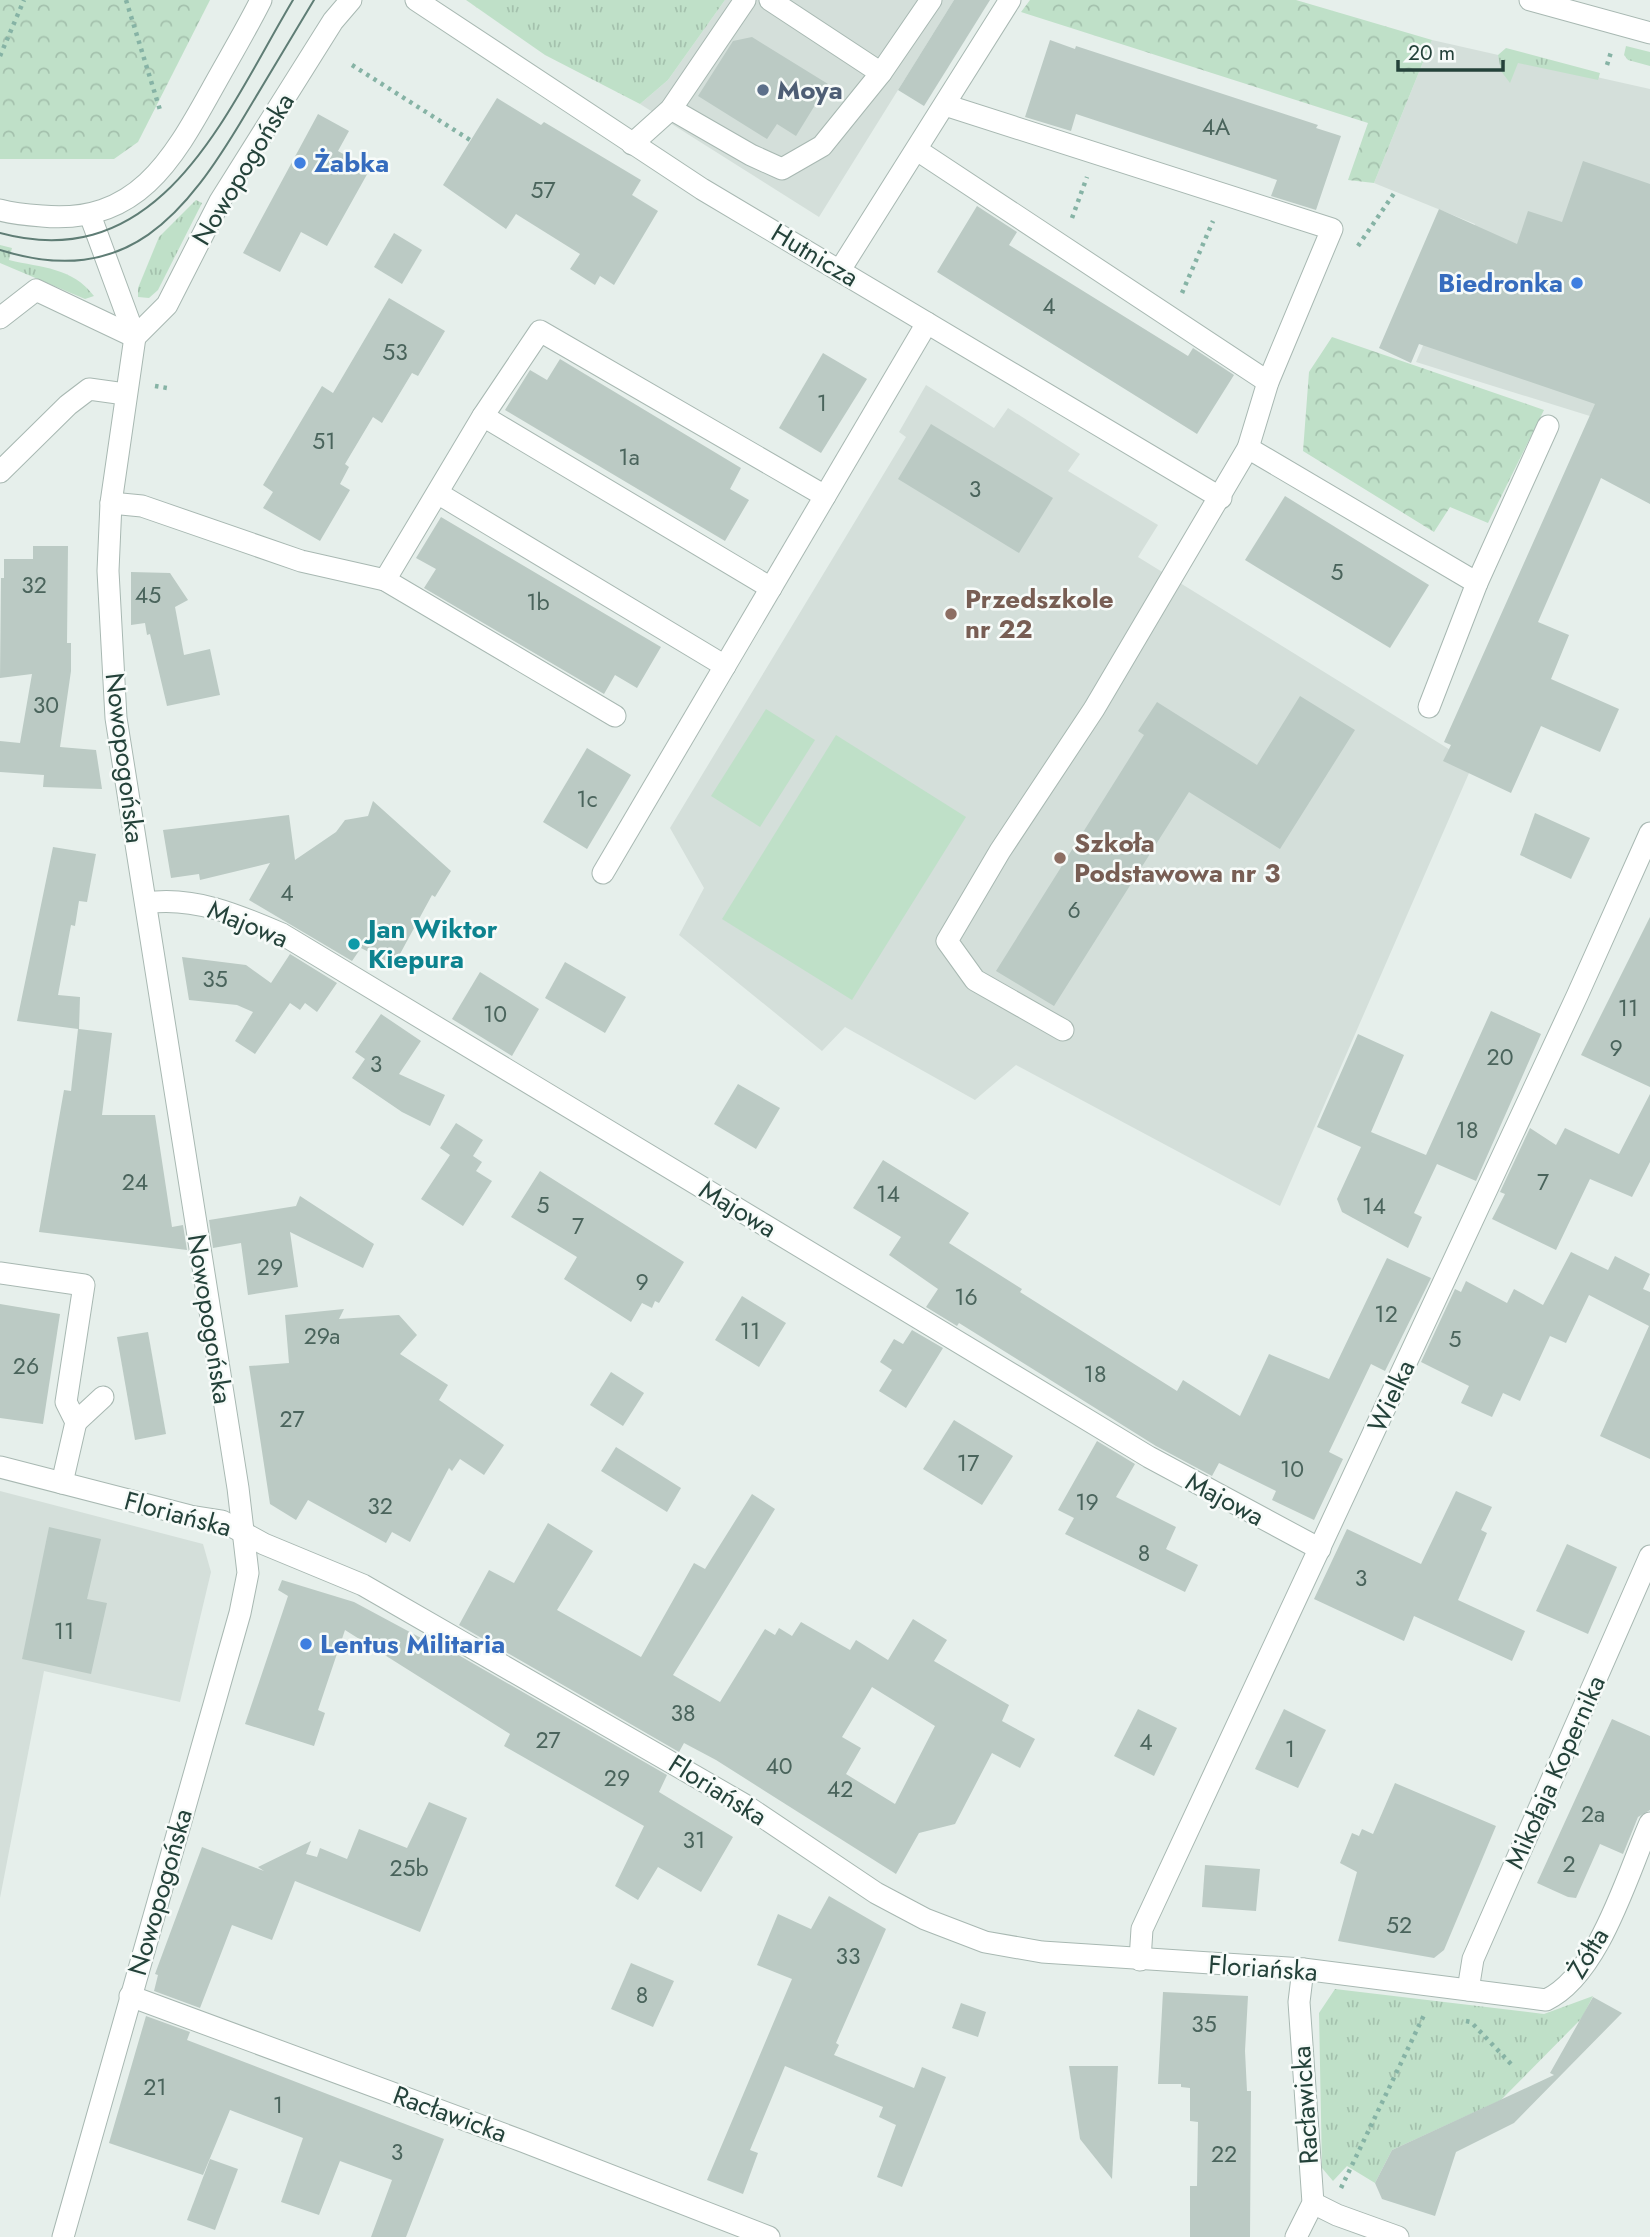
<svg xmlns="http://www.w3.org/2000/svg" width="1650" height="2237" font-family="Jost,sans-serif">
<defs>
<pattern id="grass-tufts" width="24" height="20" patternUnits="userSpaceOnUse" patternTransform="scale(1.75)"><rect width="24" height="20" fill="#bfe0c8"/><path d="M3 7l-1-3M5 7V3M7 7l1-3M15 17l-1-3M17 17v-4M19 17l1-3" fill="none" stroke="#a4c1ad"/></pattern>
<pattern id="forest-crowns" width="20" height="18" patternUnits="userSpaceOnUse" patternTransform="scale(1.75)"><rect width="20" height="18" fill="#bfe0c8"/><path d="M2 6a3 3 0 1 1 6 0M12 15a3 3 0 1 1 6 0" fill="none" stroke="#a4c1ad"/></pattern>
</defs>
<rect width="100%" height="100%" fill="#e6efeb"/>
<g fill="#d4dfda">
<polygon points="725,0 954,0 819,217 640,104 668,80"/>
<polygon points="1432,40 1650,89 1650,358 1622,426 1416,362 1475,224 1374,183"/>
<polygon points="926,385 994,428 1008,408 1080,454 1068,471 1158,525 1138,557 1473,764 1280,1206 1016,1065 975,1100 845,1027 822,1051 679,935 704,888 670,828 906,437 899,432"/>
<polygon points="0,1491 203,1544 211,1572 180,1702 44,1671 0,1898"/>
</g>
<g fill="url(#grass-tufts)">
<polygon points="466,0 725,0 668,80 640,104 545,55"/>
<polygon points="1626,46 1650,52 1650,66 1628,60 1624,55"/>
<polygon points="1506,48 1600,73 1598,80 1518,63 1510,83 1501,71 1498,55"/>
<polygon points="196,200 202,203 158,290 149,298 138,297 138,288 159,237"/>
<path d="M 0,245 L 12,248 L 9,260 C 42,268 72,267 94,296 L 85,299 L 0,263 Z"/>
<polygon points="1335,1989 1544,2014 1593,1996 1582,2018 1501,2100 1392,2150 1375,2183 1347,2166 1333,2181 1322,2168 1319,2013"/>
</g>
<g fill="url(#forest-crowns)">
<polygon points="0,0 210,0 138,142 114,159 0,159"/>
<polygon points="1030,0 1296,0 1432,40 1374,183 1348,180 1368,123 1021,12"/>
<polygon points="1332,337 1544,410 1488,523 1450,507 1434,532 1303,451 1309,372"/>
</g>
<g fill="#bfe0c8">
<polygon points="766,709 815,740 760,827 711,796"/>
<polygon points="836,735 966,817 852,1000 722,919"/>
</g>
<g fill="#bbcac4" fill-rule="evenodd">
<polygon points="954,0 990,0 924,106 898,90"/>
<polygon points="752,37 828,84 796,136 777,124 767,139 698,96 733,41"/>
<polygon points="1050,40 1075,49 1076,46 1318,125 1316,128 1341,136 1316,210 1271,196 1277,180 1076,114 1071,131 1025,117"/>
<polygon points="497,98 541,125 544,122 641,180 632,195 658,211 614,285 600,276 595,285 570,269 580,254 516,214 506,229 443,185"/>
<polygon points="318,114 349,131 338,151 370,169 327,246 301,232 280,272 243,253"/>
<polygon points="1583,161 1650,184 1650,504 1601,478 1538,622 1569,635 1551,679 1619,709 1600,752 1541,726 1511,793 1443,761 1451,745 1444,742 1595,404 1419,344 1411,363 1379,348 1439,209 1517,244 1528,211 1562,222"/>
<polygon points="977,206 1017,232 1009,245 1188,356 1193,348 1234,375 1197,434 937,272"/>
<polygon points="394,233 422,250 402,284 374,267"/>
<polygon points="389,298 445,331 418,376 412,373 382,423 373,417 345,464 349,467 340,484 350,490 320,541 263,508 273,492 263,485 322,386 333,393"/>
<polygon points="823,353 867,379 821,453 779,428"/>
<polygon points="560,359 741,468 730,489 749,500 725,541 505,410 530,370 547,380"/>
<polygon points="931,424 1053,498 1019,553 898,479"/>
<polygon points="1285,496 1429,585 1390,648 1245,560"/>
<polygon points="441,517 661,647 637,688 615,675 604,694 424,588 436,569 416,558"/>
<polygon points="33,546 68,546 67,643 71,643 71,671 60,747 96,750 102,789 43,787 44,775 0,772 0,741 20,743 32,674 0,678 1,578 4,578 4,559 33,559"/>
<polygon points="131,572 170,573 188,600 175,607 184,655 210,649 220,695 167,706 150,634 147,635 145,623 131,625"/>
<polygon points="1300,696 1355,730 1280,849 1189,792 1054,1006 996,971 1144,735 1138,731 1157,702 1257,765"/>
<polygon points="587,748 631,775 587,849 543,822"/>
<polygon points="373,801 451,871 435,897 432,895 394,965 361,948 352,961 249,900 270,863 200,880 199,874 171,878 163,830 289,815 295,860 336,832 345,820 368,816"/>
<polygon points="1535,813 1590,838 1571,879 1520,855"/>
<polygon points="53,847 96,854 87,902 79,901 75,926 71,925 58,995 80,997 79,1029 112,1033 102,1115 155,1115 172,1227 183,1225 187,1250 39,1232 64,1090 71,1091 78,1029 17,1021"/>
<polygon points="1650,917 1650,1087 1581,1055"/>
<polygon points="290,954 337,983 317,1012 305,1003 300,1010 290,1003 255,1054 235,1041 253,1012 237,1005 189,1000 182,957 246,965 271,983"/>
<polygon points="565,962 626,997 605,1033 545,998"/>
<polygon points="480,972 539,1009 512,1056 452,1019"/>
<polygon points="1491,1011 1541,1034 1476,1181 1437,1164 1414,1213 1422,1217 1408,1248 1342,1212 1337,1199 1361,1147 1317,1127 1358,1034 1404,1055 1371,1132 1426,1155"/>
<polygon points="381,1014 421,1041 399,1074 445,1095 430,1126 402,1112 352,1078 365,1059 355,1052"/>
<polygon points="738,1084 780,1108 756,1149 714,1124"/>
<polygon points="1650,1094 1650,1162 1632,1197 1590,1179 1556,1250 1492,1219 1505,1194 1500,1192 1530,1128 1556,1145 1565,1128 1619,1154"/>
<polygon points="456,1123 483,1140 473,1156 482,1162 476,1171 492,1181 463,1226 421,1199 450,1155 440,1148"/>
<polygon points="883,1160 969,1213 949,1243 1022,1289 1020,1292 1177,1391 1183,1380 1240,1416 1269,1354 1329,1379 1387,1258 1431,1278 1385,1371 1371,1364 1329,1452 1343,1459 1314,1520 1272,1500 1276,1491 1219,1463 1212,1476 1156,1446 959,1323 957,1326 926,1307 938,1289 889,1255 901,1237 853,1208"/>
<polygon points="540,1171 684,1262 659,1303 655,1301 652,1308 642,1303 631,1322 564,1279 577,1257 511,1217"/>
<polygon points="300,1196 374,1244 363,1268 290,1232 298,1287 248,1295 241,1243 213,1248 209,1220 296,1206"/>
<polygon points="1571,1252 1608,1270 1615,1256 1650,1274 1643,1289 1650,1292 1650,1459 1600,1436 1649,1326 1589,1295 1566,1343 1550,1336 1520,1401 1503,1393 1492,1417 1461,1403 1469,1386 1421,1362 1455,1289 1461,1292 1466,1281 1507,1303 1514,1289 1543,1305"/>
<polygon points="742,1296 786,1323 759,1367 715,1340"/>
<polygon points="0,1304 60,1314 43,1424 0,1418"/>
<polygon points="344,1309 339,1319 399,1315 417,1335 400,1354 448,1385 439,1400 504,1445 484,1475 460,1459 452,1471 449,1468 410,1542 392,1532 386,1543 308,1500 296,1520 270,1504 249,1366 289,1363 285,1315"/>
<polygon points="912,1330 943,1348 906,1408 879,1391 892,1370 880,1362 894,1339 903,1344"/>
<polygon points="148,1332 166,1434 135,1440 117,1337"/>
<polygon points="611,1372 644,1393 623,1426 590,1405"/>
<polygon points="954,1420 1013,1456 982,1505 923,1469"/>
<polygon points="1097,1441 1135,1464 1116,1497 1176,1527 1166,1549 1198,1565 1185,1592 1065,1534 1074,1518 1058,1510"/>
<polygon points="616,1447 681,1488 667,1512 601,1471"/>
<polygon points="1456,1491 1492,1507 1481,1530 1487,1533 1458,1600 1525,1631 1512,1661 1414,1616 1404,1641 1314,1599 1347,1529 1421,1564"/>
<path d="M 752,1494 L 775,1509 L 673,1675 L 720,1702 L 765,1629 L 775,1635 L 779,1628 L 792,1636 L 801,1622 L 850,1650 L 856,1640 L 888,1660 L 913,1619 L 947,1640 L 934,1661 L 1009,1705 L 1002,1721 L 1035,1739 L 1020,1768 L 992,1753 L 955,1824 L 919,1833 L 896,1874 L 716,1760 L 684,1743 L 679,1752 L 459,1625 L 489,1570 L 514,1583 L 548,1523 L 593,1551 L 557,1610 L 641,1657 L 694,1563 L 705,1569 ZM 872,1687 L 935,1726 L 895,1804 L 846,1774 L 861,1748 L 842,1737 Z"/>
<polygon points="49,1527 101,1539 87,1599 107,1603 91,1674 22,1659"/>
<polygon points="1567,1544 1617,1567 1588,1634 1536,1611"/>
<polygon points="282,1580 354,1602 447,1652 448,1649 667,1775 659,1792 733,1837 701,1892 658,1867 638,1900 615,1886 644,1826 504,1746 510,1734 345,1630 318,1710 325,1713 314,1746 245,1724 288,1596 278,1590"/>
<polygon points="1138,1709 1177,1728 1154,1776 1114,1756"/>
<polygon points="1284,1709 1326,1730 1298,1788 1255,1769"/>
<polygon points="1612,1719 1650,1736 1650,1810 1638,1817 1623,1854 1600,1844 1576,1898 1568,1897 1537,1883"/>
<polygon points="1395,1783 1496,1826 1444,1950 1434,1958 1338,1941 1357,1872 1340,1863 1352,1833 1359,1836 1362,1829 1373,1834"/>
<polygon points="429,1802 467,1818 420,1932 295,1881 272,1940 232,1925 200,2008 154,1991 158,1975 155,1974 202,1847 264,1871 258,1867 311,1841 306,1854 317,1857 320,1848 347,1859 359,1829 407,1848"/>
<polygon points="1205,1865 1260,1869 1256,1911 1202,1907"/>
<polygon points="829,1896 886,1929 836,2043 839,2045 834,2055 914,2088 922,2067 946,2077 902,2187 877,2177 896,2125 879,2117 883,2107 785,2066 750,2150 758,2153 743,2194 707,2180 792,1979 757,1965 778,1914 811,1929"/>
<polygon points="631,1963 674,1981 653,2027 611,2009"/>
<polygon points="1163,1992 1248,1996 1245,2051 1247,2091 1251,2091 1250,2237 1190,2237 1190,2186 1197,2186 1198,2122 1190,2121 1190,2088 1181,2087 1181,2084 1158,2084"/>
<polygon points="1593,1997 1622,2013 1514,2123 1456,2152 1435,2216 1382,2199 1375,2183 1392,2150 1554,2075 1550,2073"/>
<polygon points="961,2003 986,2012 978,2037 952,2028"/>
<polygon points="146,2016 190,2032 187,2040 444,2139 406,2237 371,2237 392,2180 340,2161 319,2215 281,2202 303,2138 230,2110 203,2175 109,2143"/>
<polygon points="1069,2066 1118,2066 1112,2179 1080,2139"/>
<polygon points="210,2159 238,2169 215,2230 187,2220"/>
</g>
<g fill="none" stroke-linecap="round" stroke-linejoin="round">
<g stroke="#a8b8b2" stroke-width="23">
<g id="minor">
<polyline points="416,0 702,189 1221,498"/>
<polyline points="770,0 881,73 931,0"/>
<polyline points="1530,0 1650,33"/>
<polyline points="945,105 1332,229 1268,382 1248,448 1094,709 1000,851 947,941 975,980 1063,1030"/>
<polyline points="671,109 751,155 782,169 822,146 881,73"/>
<polyline points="632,144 671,109 745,0"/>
<polyline points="917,150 1268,382"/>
<path d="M 0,210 C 14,214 28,215 42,216 C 136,225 172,161 212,89 C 228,60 246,30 261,0"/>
<polyline points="840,270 1010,0"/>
<polyline points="0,318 36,290 135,337 167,305 220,201 333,21 351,0"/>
<polyline points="483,416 540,331 825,496"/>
<polyline points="1248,448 1477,583 1548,426"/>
<polyline points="0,472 68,405 89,389 125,394"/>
<polyline points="439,494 725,666"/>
<polyline points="111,503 142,506 301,561 385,580 483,416 771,588"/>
<polyline points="385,580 615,716"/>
<polyline points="1429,707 1477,583"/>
<polyline points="603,873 927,323"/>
<path d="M 146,903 C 194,896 238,915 282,934 L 1149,1457 L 1320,1549"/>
<polyline points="0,1273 84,1285 66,1402 76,1422 62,1483"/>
<polyline points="76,1422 103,1397"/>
<path d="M 0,1467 L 190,1516 L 222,1521 L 264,1544 L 363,1585 L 745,1805 L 876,1893 L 925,1919 L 985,1942 L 1042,1952 L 1303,1969 L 1546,2000 C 1599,1975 1627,1875 1650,1823"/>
<polyline points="1140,1960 1142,1929 1577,996 1650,833"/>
<polyline points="1468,1990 1473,1959 1650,1556"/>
<polyline points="130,1996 522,2141 769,2237"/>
<polyline points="1313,2203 1337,2215 1398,2237"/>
<polyline points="63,2237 240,1613 248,1573 238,1488 116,718 108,571 111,503 135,337 90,215"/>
<polyline points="1296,2237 1313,2203 1299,2002 1303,1969"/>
</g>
</g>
<g stroke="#86b3a5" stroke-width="4.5" stroke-dasharray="3.5 5" stroke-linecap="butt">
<polyline points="126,0 160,110"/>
<polyline points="0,56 24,0"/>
<polyline points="352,65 470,140"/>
<polyline points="1607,65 1611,52"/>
<polyline points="1072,218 1087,177"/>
<polyline points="1358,246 1395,192"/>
<polyline points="1182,293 1213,221"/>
<polyline points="155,386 167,388"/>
<polyline points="1466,2021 1471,2022 1511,2064"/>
<polyline points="1341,2188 1425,2013"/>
</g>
<use href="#minor" stroke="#fff" stroke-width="21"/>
<g stroke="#5f7d75" stroke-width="2">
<path d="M 0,233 C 162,277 226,112 293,0"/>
<path d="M 0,250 C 128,290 186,214 245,115 C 268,77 291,38 314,0"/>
</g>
</g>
<circle fill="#5c6f8a" stroke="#f7fbf9" stroke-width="2.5" cx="763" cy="90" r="7"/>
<g fill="#3f7fe0" stroke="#f7fbf9" stroke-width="2.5">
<circle cx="300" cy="163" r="7"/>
<circle cx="1577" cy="283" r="7"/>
<circle cx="306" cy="1644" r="7"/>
</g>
<g fill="#8d6e63" stroke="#f7fbf9" stroke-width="2.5">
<circle cx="951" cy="614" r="7"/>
<circle cx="1060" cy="858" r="7"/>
</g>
<circle fill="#0f9aa8" stroke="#f7fbf9" stroke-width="2.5" cx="354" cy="944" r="7"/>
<g text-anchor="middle" stroke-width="5" stroke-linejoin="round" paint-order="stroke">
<g font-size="23" fill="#4a645c">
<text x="1216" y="135">4A</text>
<text x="543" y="198">57</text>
<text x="1049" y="314">4</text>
<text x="395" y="360">53</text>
<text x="822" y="411">1</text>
<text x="324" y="449">51</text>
<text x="629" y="465">1a</text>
<text x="975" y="497">3</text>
<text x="1337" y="580">5</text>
<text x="34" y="593">32</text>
<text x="148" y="603">45</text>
<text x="538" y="610">1b</text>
<text x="46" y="713">30</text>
<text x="587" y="807">1c</text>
<text x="287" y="901">4</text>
<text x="1074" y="918">6</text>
<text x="215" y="987">35</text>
<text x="1628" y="1016">11</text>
<text x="495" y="1022">10</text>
<text x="1616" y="1056">9</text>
<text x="1500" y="1065">20</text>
<text x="376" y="1072">3</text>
<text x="1467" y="1138">18</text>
<text x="135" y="1190">24</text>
<text x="1543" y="1190">7</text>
<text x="888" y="1202">14</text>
<text x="543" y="1213">5</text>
<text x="1374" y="1214">14</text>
<text x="578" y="1234">7</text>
<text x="270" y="1275">29</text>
<text x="642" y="1290">9</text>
<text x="966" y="1305">16</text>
<text x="1386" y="1322">12</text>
<text x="750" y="1339">11</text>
<text x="322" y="1344">29a</text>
<text x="1455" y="1347">5</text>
<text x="26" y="1374">26</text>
<text x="1095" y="1382">18</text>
<text x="292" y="1427">27</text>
<text x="968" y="1471">17</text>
<text x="1292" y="1477">10</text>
<text x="1087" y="1510">19</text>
<text x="380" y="1514">32</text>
<text x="1144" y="1561">8</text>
<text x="1361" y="1586">3</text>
<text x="64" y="1639">11</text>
<text x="683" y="1721">38</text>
<text x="548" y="1748">27</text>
<text x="1146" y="1750">4</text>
<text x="1290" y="1757">1</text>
<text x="779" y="1774">40</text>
<text x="617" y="1786">29</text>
<text x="840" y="1797">42</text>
<text x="1593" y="1822">2a</text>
<text x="694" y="1848">31</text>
<text x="1569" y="1872">2</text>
<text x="409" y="1876">25b</text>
<text x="1399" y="1933">52</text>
<text x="848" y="1964">33</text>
<text x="642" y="2003">8</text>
<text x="1204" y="2032">35</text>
<text x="155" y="2095">21</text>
<text x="278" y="2113">1</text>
<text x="397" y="2160">3</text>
<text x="1224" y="2162">22</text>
</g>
<g font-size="26" font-weight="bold" fill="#4e5e75" stroke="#f7fbf9" text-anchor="start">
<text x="777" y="99">Moya</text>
</g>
<g font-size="26" font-weight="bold" fill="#366cbe" stroke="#f7fbf9" text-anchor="start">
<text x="314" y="172">Żabka</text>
<text x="1563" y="292" text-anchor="end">Biedronka</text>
<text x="320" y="1653">Lentus Militaria</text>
</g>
<g font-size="26" fill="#24423a" stroke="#f7fbf9">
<text transform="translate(243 169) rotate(-59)" y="9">Nowopogońska</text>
<text transform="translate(815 255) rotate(31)" y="9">Hutnicza</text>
<text transform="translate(125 758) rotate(83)" y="9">Nowopogońska</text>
<text transform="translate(248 924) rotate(22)" y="9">Majowa</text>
<text transform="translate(738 1209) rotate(31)" y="9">Majowa</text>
<text transform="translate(210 1319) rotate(81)" y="9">Nowopogońska</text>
<text transform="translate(1391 1396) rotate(-65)" y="9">Wielka</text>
<text transform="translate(1225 1499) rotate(28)" y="9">Majowa</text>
<text transform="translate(178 1514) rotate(15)" y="9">Floriańska</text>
<text transform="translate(1555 1772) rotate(-66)" y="9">Mikołaja Kopernika</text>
<text transform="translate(718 1790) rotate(32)" y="9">Floriańska</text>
<text transform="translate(160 1892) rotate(-74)" y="9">Nowopogońska</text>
<text transform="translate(1588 1953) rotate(-59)" y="9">Żółta</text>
<text transform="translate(1263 1968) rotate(4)" y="9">Floriańska</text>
<text transform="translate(1305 2105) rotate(-94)" y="9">Racławicka</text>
<text transform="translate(450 2114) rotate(20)" y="9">Racławicka</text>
</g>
<g font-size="26" font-weight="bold" fill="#785e54" stroke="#f7fbf9" text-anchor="start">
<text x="965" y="608">Przedszkole<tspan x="965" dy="30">nr 22</tspan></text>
<text x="1074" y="852">Szkoła<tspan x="1074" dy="30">Podstawowa nr 3</tspan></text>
</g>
<g font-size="26" font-weight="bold" fill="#0d838f" stroke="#f7fbf9" text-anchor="start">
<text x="368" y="938">Jan Wiktor<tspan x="368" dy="30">Kiepura</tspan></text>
</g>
</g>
<path d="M1398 60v10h105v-10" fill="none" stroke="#24423a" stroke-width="3.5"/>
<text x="1408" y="60" font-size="21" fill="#24423a" stroke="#f7fbf9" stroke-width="5" paint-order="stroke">20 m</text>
</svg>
